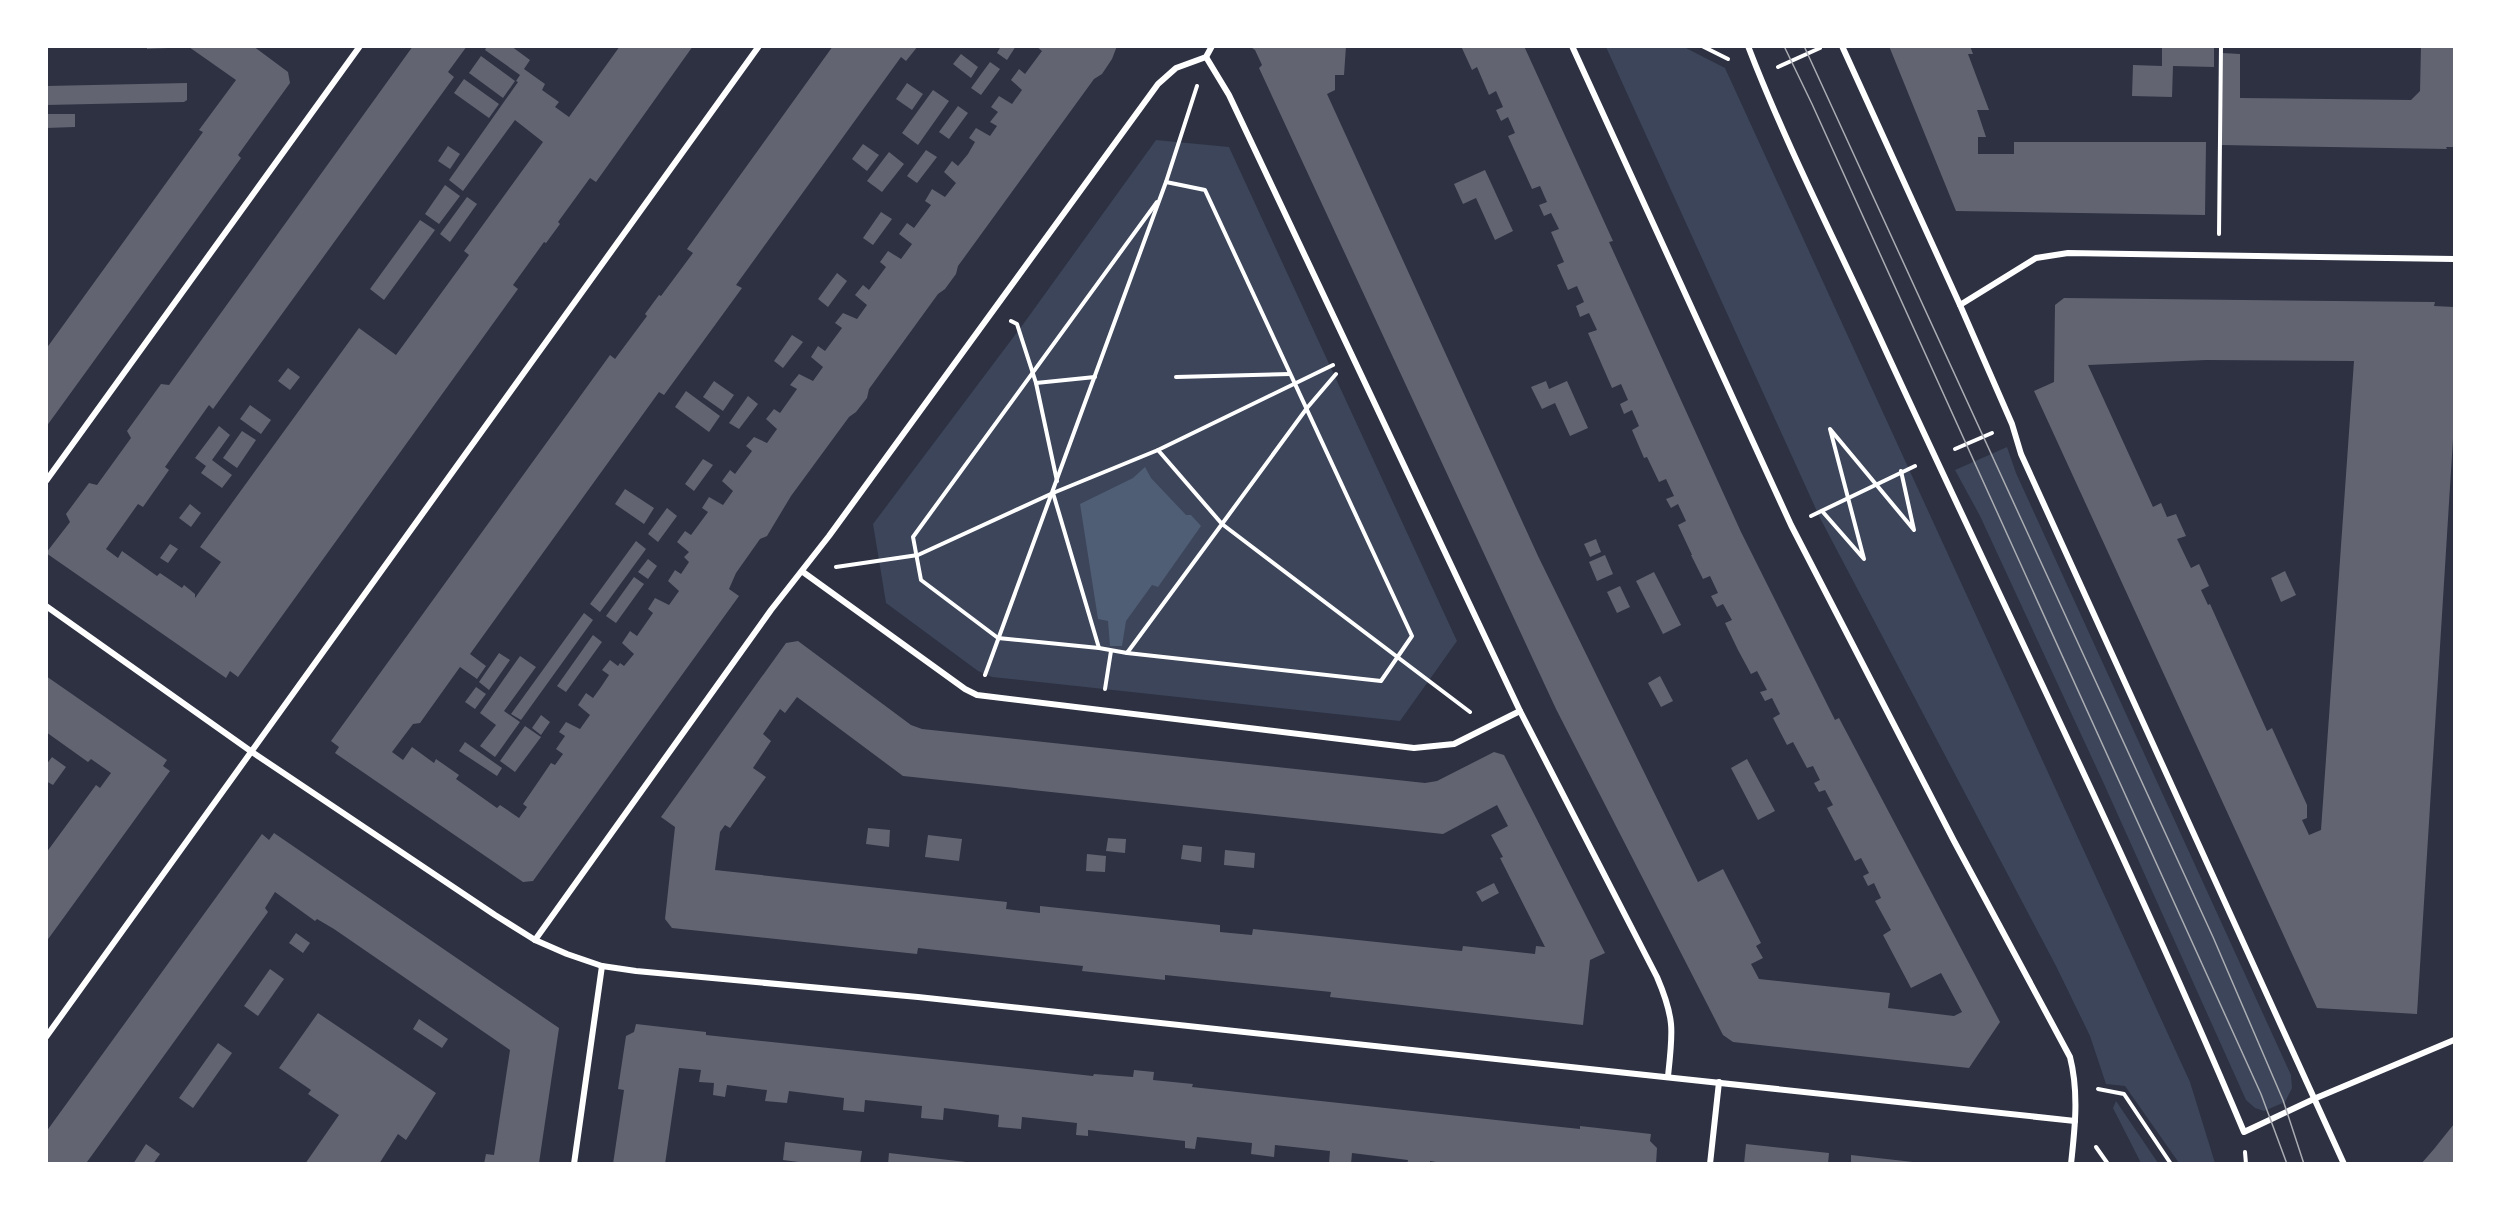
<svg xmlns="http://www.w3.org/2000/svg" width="2501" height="1210" font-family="Arial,sans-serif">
<rect width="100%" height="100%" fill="#2d3142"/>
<g fill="#3c4559">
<polygon points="1606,47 1684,47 1725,68 2190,1082 2215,1163 2179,1163 2125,1086 2106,1084 2090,1036 2056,966 1820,518"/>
<polygon points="1156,140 1229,147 1457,641 1400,721 992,677 978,671 886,603 873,524 1024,323"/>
<polygon points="2007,447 2016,473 2291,1075 2292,1088 2285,1102 2264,1111 2255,1108 2246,1100 2104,784 1980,516 1955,470"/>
<polygon points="2116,1101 2158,1163 2141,1163 2113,1108"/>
</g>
<polygon fill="#4f5d75" points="1145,467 1151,478 1186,515 1191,515 1201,526 1158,587 1152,585 1126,621 1122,646 1110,646 1108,621 1098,619 1080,504 1133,478"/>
<g fill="#626471" fill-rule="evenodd">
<polygon points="147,46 253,46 288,72 290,83 238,155 241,158 46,427 46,349 203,132 199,130 236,80 189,47 147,49"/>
<polygon points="413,46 467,46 448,72 454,77 213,409 209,405 165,467 169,470 143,507 138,504 106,549 118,558 122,551 157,576 160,573 182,588 184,585 195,594 195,598 221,562 200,547 359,328 396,355 469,255 464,251 543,142 515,120 463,191 449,180 518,82 516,81 520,75 485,50 487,46 511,46 530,60 524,69 545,84 542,90 559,102 555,107 569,117 620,46 693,46 596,182 590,178 558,222 560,224 546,243 544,242 539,249 513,285 518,289 238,677 230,671 226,678 46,553 70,522 66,514 89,483 97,485 131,438 127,431 161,384 169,385"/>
<polygon points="833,46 918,46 906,61 901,57 736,285 742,288 664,395 659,392 470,654 486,666 477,679 460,667 420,723 413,724 392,752 403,760 412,747 434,763 436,759 459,775 456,779 497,808 500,805 519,818 527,807 523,804 551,763 555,765 563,754 556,749 565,736 559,732 566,722 580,729 590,715 578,705 586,693 593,698 601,687 609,675 602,670 610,660 618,666 620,663 624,666 634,654 622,643 630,631 637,636 653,613 648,609 655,598 669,605 679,591 668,581 675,570 681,574 689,562 684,557 689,552 677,542 685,531 691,535 708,512 702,508 709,497 723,505 733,491 722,481 730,470 735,474 752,451 746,446 754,437 767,443 777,429 766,419 774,409 780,413 797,389 790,385 799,374 813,381 823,367 811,357 818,346 825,351 842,328 835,323 843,313 857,319 867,305 855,295 863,285 869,290 886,267 880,262 888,251 901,259 912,244 899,234 907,223 914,228 931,205 925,201 932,189 945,197 956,183 944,172 952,161 958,166 968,154 975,142 969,138 976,128 990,136 997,126 990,122 998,112 991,107 999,96 1012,104 1022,90 1011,80 1019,69 1025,74 1042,51 1036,46 1117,46 1112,59 1102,74 1094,79 958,266 956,274 945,289 938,294 869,389 867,398 856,412 849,417 791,496 767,536 760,539 736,573 729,589 739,596 533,881 523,882 335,753 339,747 331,741 610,355 615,359 647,316 645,314 659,295 661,296 693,253 687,249"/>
<polygon points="1001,46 1016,46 1007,60 997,53"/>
<polygon points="1249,46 1346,46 1344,75 1335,75 1335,90 1327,94 1538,556 1698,882 1723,869 1761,943 1756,946 1763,958 1751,964 1759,979 1890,993 1888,1008 1954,1016 1962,1012 1941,973 1911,988 1883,935 1891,930 1875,901 1881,898 1874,883 1868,886 1863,876 1869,873 1861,858 1855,861 1827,808 1833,805 1825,790 1819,792 1814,783 1820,780 1813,766 1807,768 1793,742 1787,745 1773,718 1780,714 1772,698 1765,701 1760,692 1767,690 1757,671 1751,674 1738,650 1725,623 1732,620 1723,604 1717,607 1711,596 1718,593 1710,576 1703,579 1691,555 1692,555 1678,525 1686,521 1678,504 1671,508 1666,499 1674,496 1666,479 1659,482 1647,457 1644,458 1632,430 1639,426 1632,410 1624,414 1620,404 1628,400 1621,384 1612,388 1588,333 1597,330 1589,313 1580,317 1576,306 1584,302 1577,286 1568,290 1557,265 1564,262 1551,232 1559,229 1551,213 1544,216 1539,205 1547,202 1540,186 1532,189 1508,136 1515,133 1508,117 1501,121 1496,110 1503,107 1496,91 1489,95 1477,67 1472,70 1461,46 1524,46 1613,241 1609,242 1741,532 1835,720 1839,718 2000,1022 1969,1068 1733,1042 1723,1035 1556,709 1259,68 1262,65 1255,50"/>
<polygon points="1889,46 1970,46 1973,54 1968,54 1989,110 1977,110 1986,137 1978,137 1978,154 2014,154 2014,142 2206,142 2205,215 1956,211"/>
<polygon points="2162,46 2214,46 2214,67 2173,66 2172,97 2132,96 2133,65 2162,66"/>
<polygon points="2421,46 2454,46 2454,147 2446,147 2447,149 2221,145 2222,53 2240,54 2240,98 2411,100 2420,91"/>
<polygon points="961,54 978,67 971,78 953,64"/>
<polygon points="481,56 515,81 503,98 469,73"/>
<polygon points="990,62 1000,69 981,95 971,88"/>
<polygon points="464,79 499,104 489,118 454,93"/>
<polygon points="187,83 187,100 184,102 46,105 46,86"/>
<polygon points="907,83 923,94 912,110 896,99"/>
<polygon points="933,90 949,101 918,145 902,133"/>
<polygon points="958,106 968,113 949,139 939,132"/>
<polygon points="46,114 75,114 75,127 46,128"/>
<polygon points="863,144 879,155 867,171 852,159"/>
<polygon points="448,146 460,154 450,169 438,161"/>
<polygon points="926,150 937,157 917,183 907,176"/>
<polygon points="889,152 904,164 882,192 867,181"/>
<polygon points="1485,170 1513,231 1495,240 1476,198 1463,204 1454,184"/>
<polygon points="445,185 460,196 439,224 425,214"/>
<polygon points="467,197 477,204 450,242 440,234"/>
<polygon points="881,212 892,219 873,245 863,238"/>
<polygon points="420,220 435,230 384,300 370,289"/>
<polygon points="837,273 847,281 828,307 818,299"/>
<path d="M 2064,298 L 2435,302 L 2434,306 L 2454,307 L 2454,423 L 2417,1014 L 2317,1008 L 2034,391 L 2054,382 L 2055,305 ZM 2206,360 L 2354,361 L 2321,830 L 2309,835 L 2302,820 L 2307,818 L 2307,805 L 2272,728 L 2267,731 L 2210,604 L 2208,605 L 2201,590 L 2209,586 L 2199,564 L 2191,568 L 2177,539 L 2186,536 L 2176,514 L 2167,517 L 2161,503 L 2153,507 L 2088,365 Z"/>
<polygon points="792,335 803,342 783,368 774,361"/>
<polygon points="288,368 300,377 290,390 278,381"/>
<polygon points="714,381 734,395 723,411 703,397"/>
<polygon points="1546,381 1549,389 1567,381 1588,428 1570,436 1555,403 1542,409 1531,387"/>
<polygon points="686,391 720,416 709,432 675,407"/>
<polygon points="748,396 758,404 739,429 729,423"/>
<polygon points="250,405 271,420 261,434 240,419"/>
<polygon points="219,426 230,435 212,460 232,475 222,488 201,473 206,466 195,458"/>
<polygon points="242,431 256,440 237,468 223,458"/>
<polygon points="703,459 713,465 694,491 685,484"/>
<polygon points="625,489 654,508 644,524 615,504"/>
<polygon points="190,504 201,513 191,527 179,518"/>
<polygon points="667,508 677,516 658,542 648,534"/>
<polygon points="1596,539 1601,552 1590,557 1584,544"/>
<polygon points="636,541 646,549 600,612 590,604"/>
<polygon points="170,544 178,549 168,563 160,558"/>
<polygon points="1605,555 1613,574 1597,581 1589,562"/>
<polygon points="648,559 657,566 648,579 638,572"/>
<polygon points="2285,571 2296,595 2281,602 2271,578"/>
<polygon points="1654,572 1681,625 1663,634 1636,581"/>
<polygon points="634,577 644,584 616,623 606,616"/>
<polygon points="1620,586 1630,607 1617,613 1607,592"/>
<polygon points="584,613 593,620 521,720 511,714"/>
<polygon points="593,635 602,642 566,692 557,686"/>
<path d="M 798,641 L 911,725 L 922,729 L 1425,783 L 1437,781 L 1494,752 L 1504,755 L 1605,953 L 1590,960 L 1583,1025 L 1330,997 L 1331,992 L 1165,975 L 1165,980 L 1082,971 L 1083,966 L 918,948 L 917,954 L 672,928 L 665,919 L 675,827 L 661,817 L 786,643 ZM 797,697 L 903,776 L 1443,834 L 1497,805 L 1508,826 L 1491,835 L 1503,857 L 1500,858 L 1545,947 L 1536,946 L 1535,954 L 1463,946 L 1462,951 L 1253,929 L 1252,935 L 1220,932 L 1220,925 L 1040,906 L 1040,913 L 1006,909 L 1007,902 L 715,870 L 720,832 L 725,825 L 730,828 L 766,777 L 753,768 L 771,741 L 763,734 L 780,709 L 785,713 Z"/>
<polygon points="499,653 510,660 489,690 479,682"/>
<polygon points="520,656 536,667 504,711 520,722 495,757 480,746 496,725 480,713"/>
<polygon points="46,676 167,760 163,766 170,771 46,942 46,853 96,785 100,788 111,773 91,759 88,762 46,732"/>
<polygon points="1660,676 1673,701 1661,707 1648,683"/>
<polygon points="476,687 486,694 475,709 465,702"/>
<polygon points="541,715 550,722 541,735 532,728"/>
<polygon points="525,726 541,737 515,772 500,761"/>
<polygon points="465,742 502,768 497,776 459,751"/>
<polygon points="52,757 66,767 53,785 46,781 46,765"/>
<polygon points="1747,759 1775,811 1758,820 1731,768"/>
<polygon points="868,828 890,830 889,847 866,844"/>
<polygon points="274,833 559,1028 539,1163 484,1164 486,1154 494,1155 510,1050 334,929 317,919 315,921 275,892 265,908 268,912 87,1162 90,1164 46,1164 46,1132 262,834 269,840"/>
<polygon points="928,835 962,839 959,861 925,857"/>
<polygon points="1108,838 1126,839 1125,853 1106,851"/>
<polygon points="1183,845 1202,847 1201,862 1181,859"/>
<polygon points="1225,850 1255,853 1254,868 1224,865"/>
<polygon points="1087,854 1106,856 1105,872 1086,871"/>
<polygon points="1494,883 1499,893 1482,902 1476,892"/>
<polygon points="296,933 310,943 303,953 289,943"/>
<polygon points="270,969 284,979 258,1016 244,1006"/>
<polygon points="318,1013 436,1093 406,1140 398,1134 379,1164 305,1164 339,1115 308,1094 311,1090 279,1068"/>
<polygon points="419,1019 448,1039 442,1048 413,1029"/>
<polygon points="636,1024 706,1032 706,1035 1093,1076 1094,1074 1133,1077 1134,1070 1154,1072 1153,1080 1193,1084 1192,1087 1580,1129 1580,1126 1651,1134 1650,1141 1657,1148 1656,1164 1448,1164 1430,1161 1430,1164 1407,1164 1408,1160 1352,1153 1351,1164 1337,1164 1329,1163 1330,1151 1275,1145 1274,1157 1251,1154 1252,1143 1197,1137 1195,1149 1185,1148 1185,1141 1088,1130 1088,1136 1076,1135 1077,1123 1022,1117 1021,1129 1010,1128 998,1127 999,1115 944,1108 943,1120 921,1118 922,1106 865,1100 864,1112 843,1110 844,1098 789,1091 787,1103 765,1101 767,1090 727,1085 725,1097 713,1095 714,1083 699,1082 701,1070 679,1068 665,1164 613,1164 624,1090 618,1089 626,1036 634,1032"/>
<polygon points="218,1043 232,1053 193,1108 179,1098"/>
<polygon points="2454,1124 2454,1164 2421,1164 2434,1149"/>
<polygon points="785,1142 862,1151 860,1164 814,1164 783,1160"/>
<polygon points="146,1144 160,1154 153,1164 133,1164"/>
<polygon points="1746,1144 1829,1153 1828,1164 1744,1164"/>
<polygon points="889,1153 966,1162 966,1164 888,1164"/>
<polygon points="1851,1155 1913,1162 1913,1164 1851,1164"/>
</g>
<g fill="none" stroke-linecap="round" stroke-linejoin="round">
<g stroke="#fff" stroke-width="4">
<polyline points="1702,46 1728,59"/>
<polyline points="1778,67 1820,48"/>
<polyline points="2219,234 2221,46"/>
<polyline points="1011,321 1017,324 1036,383 1057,481"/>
<polyline points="1336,374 1307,408 1222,524 1470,712"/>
<polyline points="1176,377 1290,374"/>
<polyline points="1036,383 1095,377"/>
<polyline points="1955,449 1992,433"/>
<polyline points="1158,450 1333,365"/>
<polygon points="1158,450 1222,524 1127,653 1099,648 1053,493"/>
<polyline points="1822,511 1864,559 1830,429 1914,530 1901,471"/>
<polyline points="1811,516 1915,466"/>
<polyline points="836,567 918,555 1053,493"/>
<polyline points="1099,648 998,638 921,580 913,537 1157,202"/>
<polyline points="1127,653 1381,681 1412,636 1205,190 1166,182"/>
<polyline points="985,675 1166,182 1197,86"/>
<polyline points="1105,689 1111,651"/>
<polyline points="2098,1089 2124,1094 2171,1164"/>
<polyline points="2096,1147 2108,1164"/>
<polyline points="2245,1152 2246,1164"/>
</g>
<g stroke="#fff" stroke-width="6">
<path d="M 1572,46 L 1791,525 L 1954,841 L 2070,1057 C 2079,1092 2075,1128 2071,1164"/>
<path d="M 1748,46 C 1786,145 1835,240 1879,336 C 2001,602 2131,863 2244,1132 L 2316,1098 L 2454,1040"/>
<polyline points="1842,46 1960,305 2012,424 2021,454 2344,1164"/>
<path d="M 1206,57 L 1229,95 L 1520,711 L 1657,977 C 1675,1019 1673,1031 1668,1076"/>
<polyline points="1960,305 2036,258 2068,253 2454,259"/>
<polyline points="46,481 360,46"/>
<polyline points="803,572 965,689 977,695 1414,748 1454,744 1520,711"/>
<polyline points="46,606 252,752 495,915 535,940 567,954 602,966 636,971 918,997 2075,1121"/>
<polyline points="535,940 771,610 829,536 1158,84 1176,68 1206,57 1212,46"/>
<polyline points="46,1037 759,46"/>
<polyline points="574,1164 602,966"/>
<polyline points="1710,1164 1719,1082"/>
</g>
<g stroke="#abadb3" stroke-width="1.5">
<polyline points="1784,46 1812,104 2261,1094 2287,1164"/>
<polyline points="1804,46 2213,937 2283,1100 2304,1164"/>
</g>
</g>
<rect width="2501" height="1210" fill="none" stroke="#ffffff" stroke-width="96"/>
</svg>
